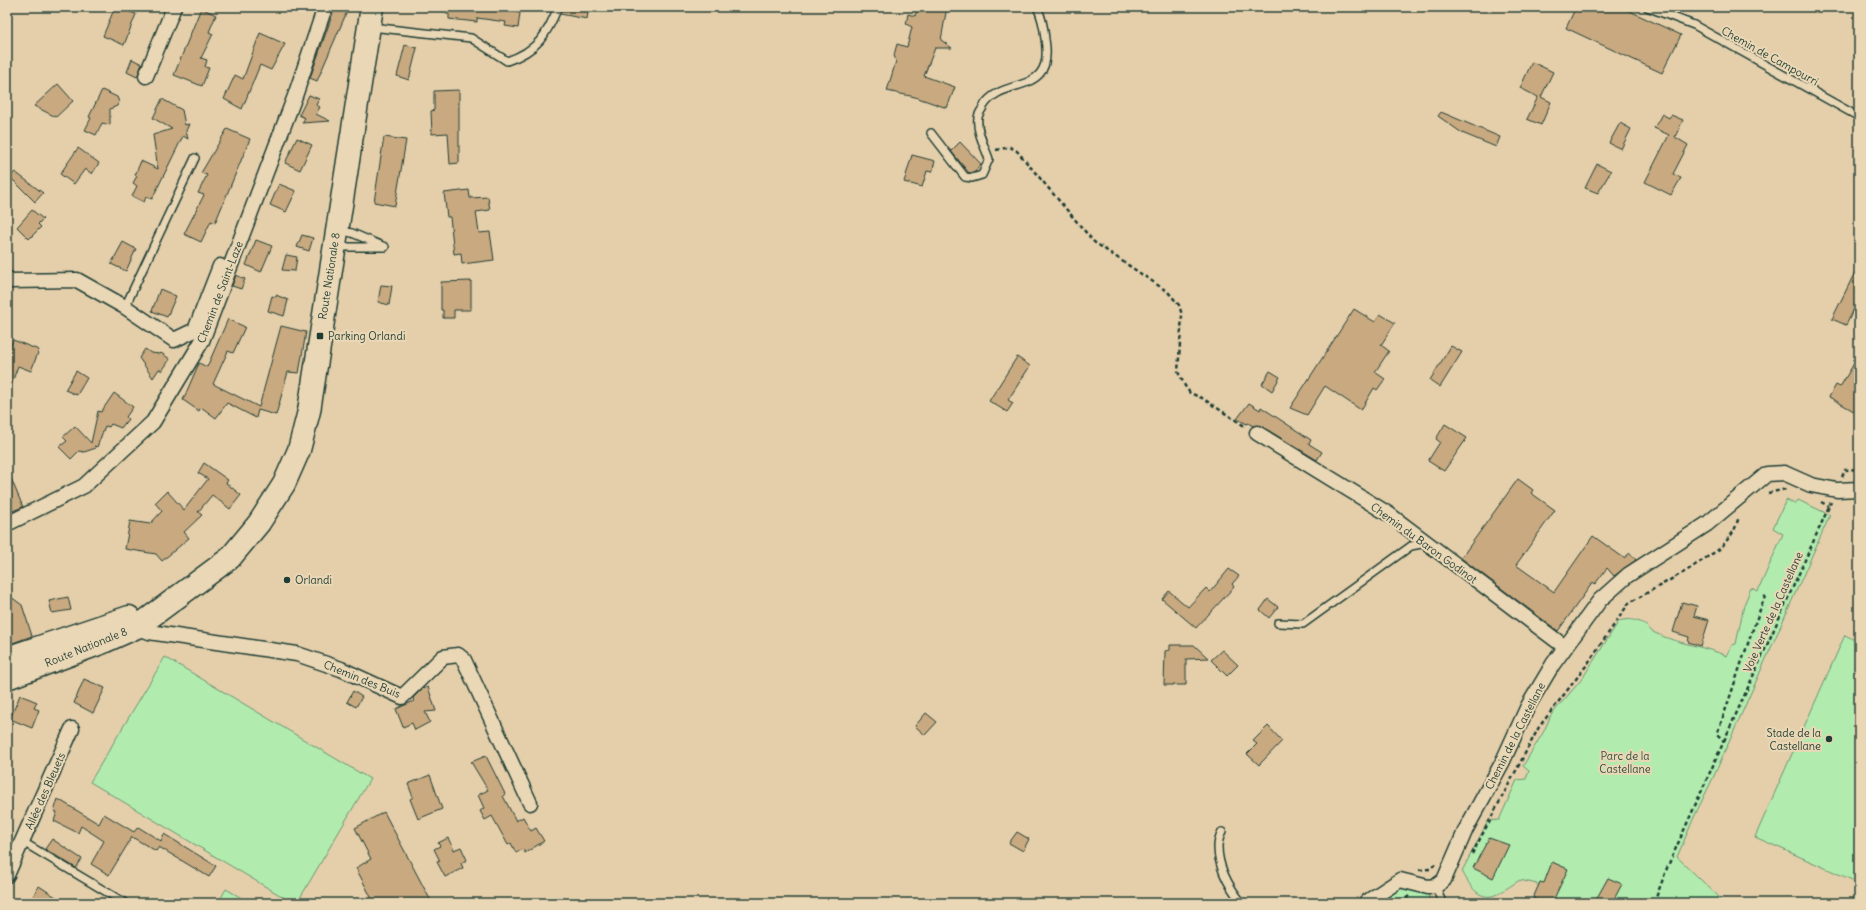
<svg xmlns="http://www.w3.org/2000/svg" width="1866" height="910" font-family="Delius,sans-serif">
<rect width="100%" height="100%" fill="#e5cfab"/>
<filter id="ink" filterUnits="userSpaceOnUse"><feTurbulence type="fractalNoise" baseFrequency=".025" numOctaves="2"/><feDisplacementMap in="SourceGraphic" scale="8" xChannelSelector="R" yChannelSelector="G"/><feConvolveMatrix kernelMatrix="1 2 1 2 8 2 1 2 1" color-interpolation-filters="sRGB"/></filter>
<g filter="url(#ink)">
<g fill="#b2ebae" stroke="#689471">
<path d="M 1786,500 L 1795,504 L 1798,500 L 1830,515 L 1713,778 L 1695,815 L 1677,857 L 1720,898 L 1719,903 L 1560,903 L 1537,884 L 1520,880 C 1513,884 1498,895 1492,896 C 1476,899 1468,882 1462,871 L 1488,821 L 1499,820 L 1517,780 L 1526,779 L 1529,771 L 1523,766 L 1544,731 L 1551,715 L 1582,679 L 1619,621 C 1626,619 1631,619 1637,621 C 1646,623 1648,630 1655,633 C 1678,644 1704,646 1727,656 L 1732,645 L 1736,644 L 1744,605 L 1751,588 L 1758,591 L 1783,534 L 1773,528 Z"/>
<polygon points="1845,635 1859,642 1859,883 1755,837"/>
<polygon points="165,657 370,779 297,903 293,903 90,782"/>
<polygon points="1398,882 1424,892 1429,896 1429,903 1371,903"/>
<polygon points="226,889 250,903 218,903"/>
</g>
<g fill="#c9a980" stroke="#1f3d34">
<polygon points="115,7 136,14 124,45 103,36"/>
<polygon points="335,7 349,7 317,81 310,78"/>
<polygon points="447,7 517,7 516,12 520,13 518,28 505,26 506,22 477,18 477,22 449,19 449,14 446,14"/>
<polygon points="563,7 589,7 587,19 560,14"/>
<polygon points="918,7 947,7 941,40 952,48 935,48 924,76 955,87 947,108 915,97 887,91 896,61 894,55 897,44 907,47 912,27 906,24 908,14 915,16"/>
<polygon points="1576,7 1621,7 1681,35 1662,73 1566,28"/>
<polygon points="201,8 216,15 209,32 213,34 201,58 207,60 205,67 209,68 202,86 174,75"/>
<polygon points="260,33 285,44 271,70 260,65 242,109 224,99 235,75 243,79"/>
<polygon points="405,45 417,48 409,80 397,76"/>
<polygon points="132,59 142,64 137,77 127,72"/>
<polygon points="1532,62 1553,72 1541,97 1551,102 1541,125 1527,119 1538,97 1520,88"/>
<polygon points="58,84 73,101 56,117 34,106"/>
<polygon points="102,90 117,97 119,102 117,106 110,109 110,125 102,123 96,135 85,130 91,118 89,117"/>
<polygon points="459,90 459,163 450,164 448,133 432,134 431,111 434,110 434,91"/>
<polygon points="309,95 319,99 316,105 320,107 316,114 330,121 302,123 305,118 299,115"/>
<polygon points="162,99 182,110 185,125 189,124 186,131 188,139 183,136 152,199 146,197 144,202 132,196 137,186 133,183 137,176 135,175 141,161 158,169 153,135 172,129 153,118"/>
<polygon points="1441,112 1500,137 1496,147 1462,133 1438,116"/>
<polygon points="1662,114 1669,118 1671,115 1683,120 1675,137 1688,145 1673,174 1681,178 1671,195 1645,182 1669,135 1654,128"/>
<polygon points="1620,123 1631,129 1621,149 1609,143"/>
<polygon points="227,129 250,139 215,223 211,221 201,242 184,234 204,195 198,193 207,175 201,173"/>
<polygon points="384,137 406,140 395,206 374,202"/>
<polygon points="297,138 312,145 300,170 285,163"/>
<polygon points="960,142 981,164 975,172 969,173 951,151"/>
<polygon points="78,148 99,163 92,174 85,169 74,184 60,174"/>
<polygon points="912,155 935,161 932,172 927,171 922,187 904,182"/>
<polygon points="1597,164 1611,171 1598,193 1585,188"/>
<polygon points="15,172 43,193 35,202 10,177"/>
<polygon points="279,184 296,191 286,212 270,205"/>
<polygon points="469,190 470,198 488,197 490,210 476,212 479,233 490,232 494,260 462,264 461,253 454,254 450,217 447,217 444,193"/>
<polygon points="32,210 43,219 38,224 41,227 29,239 17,227"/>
<polygon points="302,235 313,238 309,251 297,247"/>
<polygon points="256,240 272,246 261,272 246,265"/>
<polygon points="123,242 136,249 126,271 111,264"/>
<polygon points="286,255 297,257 295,271 282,270"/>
<polygon points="1859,264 1859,299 1846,325 1832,319"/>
<polygon points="236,275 245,279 241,289 232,286"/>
<polygon points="471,281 471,310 454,310 454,318 443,318 443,310 441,310 441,282"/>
<polygon points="381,285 392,286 389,305 378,302"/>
<polygon points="160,289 176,296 167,317 152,311"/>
<polygon points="276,295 288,300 284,316 268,311 272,296 276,297"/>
<polygon points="1354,309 1375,322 1380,314 1395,323 1381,345 1389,351 1375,372 1385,379 1377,390 1374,388 1361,410 1325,386 1307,415 1290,408"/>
<polygon points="228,319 245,327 233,353 228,351 213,384 259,407 281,326 306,332 299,373 288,372 276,415 258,410 256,418 227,403 216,418 201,407 199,411 183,400 199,363 207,367"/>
<polygon points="13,340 39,350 31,371 18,366 9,391 7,391 7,355"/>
<polygon points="1451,346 1462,352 1440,387 1430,380"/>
<polygon points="145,349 151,353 160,354 161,353 170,359 162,371 159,369 153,378 139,358"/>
<polygon points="1859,355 1859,414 1829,397 1836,385 1840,387"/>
<polygon points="1017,357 1030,366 1008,400 1013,403 1007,412 989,401"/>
<polygon points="76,371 87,378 77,395 65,390"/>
<polygon points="1270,371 1280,377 1272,391 1262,384"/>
<polygon points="114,393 133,407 126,417 128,419 121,428 111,424 109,427 105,426 97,447 94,446 96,448 84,452 79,451 71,459 59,447 67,441 63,437 75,426 91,443 98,411 101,412"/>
<polygon points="1249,403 1260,410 1261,407 1311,440 1309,444 1322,452 1317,460 1261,426 1253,426 1248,423 1247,424 1237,419"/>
<polygon points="1445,424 1467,438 1444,471 1428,461 1440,442 1436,439"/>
<polygon points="204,463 228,480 226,483 241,495 230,509 212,495 198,512 202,515 184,532 189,538 162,561 156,554 125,549 130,521 150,524 162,511 155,503 167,491 184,510 208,479 198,473"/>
<polygon points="7,469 23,507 7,513"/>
<polygon points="1518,479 1533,490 1531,493 1555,510 1516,565 1554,592 1593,536 1624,558 1630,553 1636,560 1614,576 1607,568 1595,584 1593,582 1558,631 1461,558"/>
<polygon points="1229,569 1239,576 1232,584 1234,587 1196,628 1162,599 1169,591 1188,607 1206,588 1210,592"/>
<polygon points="7,594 22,605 32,636 7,645"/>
<polygon points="68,597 71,610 52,613 49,601"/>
<polygon points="1268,599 1278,607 1269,618 1260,610"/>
<polygon points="1682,602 1697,606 1694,616 1709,620 1701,646 1688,642 1689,637 1673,632"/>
<polygon points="1170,645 1194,645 1208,658 1186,659 1186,685 1164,685 1165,651 1170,650"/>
<polygon points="1222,650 1238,665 1227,676 1211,660"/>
<polygon points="84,679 105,688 93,713 74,703"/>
<polygon points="428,687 436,711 425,712 430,722 415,730 412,723 403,727 396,709 414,701 413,698 422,689"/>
<polygon points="353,691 362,697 356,707 347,702"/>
<polygon points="20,695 37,702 34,708 39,710 32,728 10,719"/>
<polygon points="926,713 937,722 925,735 915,726"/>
<polygon points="1268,726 1282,741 1259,765 1247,754 1257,744 1253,741"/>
<polygon points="486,756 505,794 503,796 516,821 523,817 531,831 536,828 544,841 525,853 523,849 516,853 511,843 508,845 492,816 485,820 480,811 484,808 478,795 488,790 471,762"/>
<polygon points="430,775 442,809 418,819 410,799 413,797 408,784"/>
<polygon points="58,799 99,824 104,814 134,832 138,827 161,841 164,834 216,866 209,877 159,847 156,851 132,837 109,875 91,864 104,841 81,826 78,833 54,821 57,812 54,811"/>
<polygon points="384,812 432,903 374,903 356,868 371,859 355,828"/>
<polygon points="1017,832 1029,839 1023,851 1009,843"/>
<polygon points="448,838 454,850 461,847 467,860 461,863 463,868 445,877 437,862 440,861 434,849 440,846 438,843"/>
<polygon points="1489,838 1509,845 1493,878 1473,868"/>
<polygon points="52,839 82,859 76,868 45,849"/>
<polygon points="1552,862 1568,869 1552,903 1545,903 1533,898 1540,882 1544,883"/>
<polygon points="1608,878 1622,884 1612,903 1594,903"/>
<polygon points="39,886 65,903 29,903"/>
</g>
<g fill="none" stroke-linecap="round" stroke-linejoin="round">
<g stroke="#1f3d34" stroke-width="10">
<g id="service">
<polyline points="1647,7 1694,25 1859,117"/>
<path d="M 371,27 L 471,38 L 507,61 C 537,51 547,35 558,7"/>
<path d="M 931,133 L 965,177 L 972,178 L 982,175 L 989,159 C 985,147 976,131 978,118 C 978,114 982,110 983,107 C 1002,74 1055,99 1045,39 C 1044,28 1042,17 1037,7"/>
<polyline points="339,230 352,233 385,247"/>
<polyline points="337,247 383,247"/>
<polyline points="125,307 195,158"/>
<polyline points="1278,623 1303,624 1411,546 1426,543"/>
<path d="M 1222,832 C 1220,836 1218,842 1218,847 C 1218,867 1230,888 1242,903"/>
<polyline points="23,842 125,903"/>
<polyline points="1436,886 1442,903"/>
</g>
</g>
<g stroke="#1f3d34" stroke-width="17">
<g id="minor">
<polyline points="146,76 174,7"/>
<polyline points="7,278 10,281 77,280 125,307 174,340 195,330 220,266"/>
<polyline points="1257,433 1390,515 1565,647"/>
<polyline points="7,524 84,486 153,422 202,341 295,96 325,7"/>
<polyline points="137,627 149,632 297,654 341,669 402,697 443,657 458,655 464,660 530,803"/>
<polyline points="7,875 72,729"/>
<polyline points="1365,903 1400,880 1428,887 1436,886 1444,880 1466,829 1502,763 1528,706 1553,664 1600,600 1628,575 1707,524 1767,474 1784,473 1811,485 1837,490 1859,489"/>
</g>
</g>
<g stroke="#1f3d34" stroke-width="25">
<g id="primary">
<polyline points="7,658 129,617"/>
<polyline points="7,678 101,643 137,627 230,558 259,523 284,484 299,450 309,411 372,7"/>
</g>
</g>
<g stroke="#1f3d34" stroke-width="2.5" stroke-dasharray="4 3" stroke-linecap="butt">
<polyline points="996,150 1010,147 1017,151 1094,242 1168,292 1179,305 1182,315 1178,372 1185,386 1190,393 1202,398 1246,427"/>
<polyline points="1842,477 1845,470 1859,469"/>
<polyline points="1768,493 1786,489"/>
<polyline points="1821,502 1829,506"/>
<polyline points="1724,741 1831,502"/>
<polyline points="1472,854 1539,727 1586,666 1629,603 1686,571 1721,548 1734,531 1739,517"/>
<polyline points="1419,870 1430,869 1436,863"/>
<polyline points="1401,903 1409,896"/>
<path d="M 1654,903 L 1667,868 L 1724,741 L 1717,734 C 1734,687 1748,640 1766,594"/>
</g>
<use href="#service" stroke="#ead7b5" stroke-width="7"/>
<use href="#minor" stroke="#ead7b5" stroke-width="14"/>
<use href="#primary" stroke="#ead7b5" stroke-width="22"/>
</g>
</g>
<g fill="#1f3d34" stroke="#ead7b5" stroke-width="1.5">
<rect x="316" y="332" width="8" height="8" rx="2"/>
<circle cx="287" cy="580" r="4"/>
<circle cx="1829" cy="739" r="4"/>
</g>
<g text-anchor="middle" stroke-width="4" stroke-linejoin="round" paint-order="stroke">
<g font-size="11" fill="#1f3d34" stroke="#ead7b5">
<text transform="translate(1770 56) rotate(29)" y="4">Chemin de Campourri</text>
<text transform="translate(329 276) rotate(-81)" y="4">Route Nationale 8</text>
<text transform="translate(220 292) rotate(-69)" y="4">Chemin de Saint-Laze</text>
<text transform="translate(1424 543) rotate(36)" y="4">Chemin du Baron Godinot</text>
<text transform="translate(1773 612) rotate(-66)" y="4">Voie Verte de la Castellane</text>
<text transform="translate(86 647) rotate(-22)" y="4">Route Nationale 8</text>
<text transform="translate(362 679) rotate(22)" y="4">Chemin des Buis</text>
<text transform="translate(1515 736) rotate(-63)" y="4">Chemin de la Castellane</text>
<text transform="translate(45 791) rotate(-66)" y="4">Allée des Bleuets</text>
</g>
<g font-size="11" fill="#1f3d34" stroke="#ead7b5" text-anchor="start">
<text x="328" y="340">Parking Orlandi</text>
<text x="295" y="584">Orlandi</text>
<text x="1821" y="737" text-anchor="end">Stade de la<tspan x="1821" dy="13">Castellane</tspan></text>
</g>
<g font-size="11" fill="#2e4e40" stroke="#ead7b5">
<text x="1625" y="760">Parc de la<tspan x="1625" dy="13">Castellane</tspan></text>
</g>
</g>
<rect width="1866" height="910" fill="none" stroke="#ead7b5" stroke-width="24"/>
<rect x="12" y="12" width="1842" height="886" fill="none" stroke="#1f3d34" stroke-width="1.5" filter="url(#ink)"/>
</svg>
